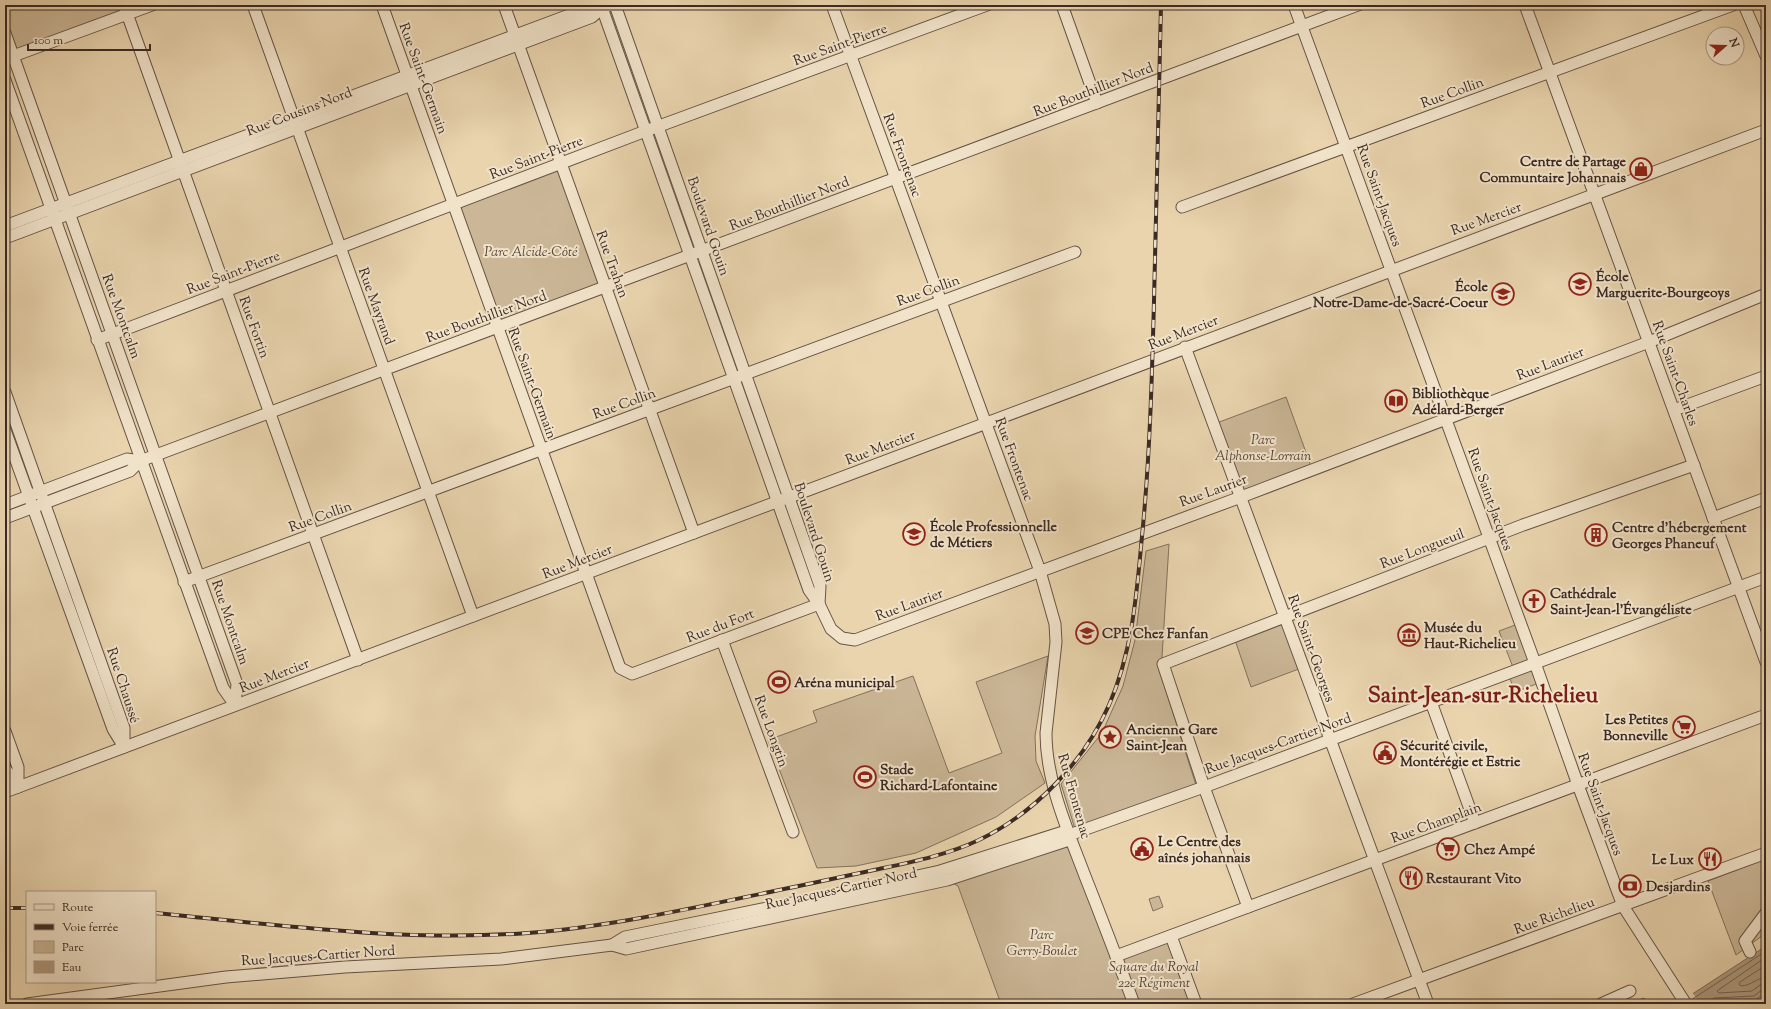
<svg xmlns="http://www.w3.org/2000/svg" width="1771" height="1009" font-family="'Sorts Mill Goudy',serif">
<rect width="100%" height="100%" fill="#e9d4ae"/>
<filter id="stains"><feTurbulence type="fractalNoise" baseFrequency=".005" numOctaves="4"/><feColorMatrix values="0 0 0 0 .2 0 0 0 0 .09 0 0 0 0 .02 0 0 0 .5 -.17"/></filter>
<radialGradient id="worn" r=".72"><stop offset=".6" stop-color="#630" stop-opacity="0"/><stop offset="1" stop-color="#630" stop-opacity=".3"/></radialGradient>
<g fill="#cbb797" stroke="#83705e">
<polygon points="5,5 117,5 120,14 15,53 5,24"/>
<polygon points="561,164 606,287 497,328 453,205"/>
<polygon points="1286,397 1312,469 1241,497 1214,424"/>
<polygon points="1169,544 1162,657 1158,666 1196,785 1075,829 1061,784 1102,733 1123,686 1135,640 1146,551"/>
<polygon points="1285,617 1304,667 1251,687 1234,637"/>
<polygon points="1518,624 1532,662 1514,670 1499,631"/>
<polygon points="1048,656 1035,736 1036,761 1045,783 996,817 916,853 856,866 817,868 768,740 817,722 813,711 913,676 949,773 1002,753 976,682"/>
<polygon points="1533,667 1539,683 1515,692 1509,676"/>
<polygon points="1068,844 1129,1004 1001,1004 958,886 947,880"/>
<polygon points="1766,859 1766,933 1736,955 1708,881"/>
<polygon points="1159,896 1163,907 1153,911 1149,899"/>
<polygon points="1171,936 1196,1004 1134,1004 1116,956"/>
<polygon points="1766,994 1766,1004 1716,1004 1754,1001"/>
<polygon points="1644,998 1646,1004 1628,1004"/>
</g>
<polygon fill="#ae9a7f" stroke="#806d5b" points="1766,946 1766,992 1755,1000 1715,1002 1711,1004 1677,1004"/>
<polygon fill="#e9d4ae" points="1692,992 1700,1004 1675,1004 1676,1002"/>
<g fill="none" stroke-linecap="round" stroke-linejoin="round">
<g stroke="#746252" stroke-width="1">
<polyline points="1766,957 1717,991 1719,993 1752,991 1760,985 1766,984"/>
<path d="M 1766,965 L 1740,982 L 1739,984 L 1741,986 C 1753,985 1755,978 1766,978"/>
<polyline points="1691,1000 1766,951"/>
<polyline points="1710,1004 1711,1000 1714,998 1754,996 1763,989 1766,989"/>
</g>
<g stroke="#665446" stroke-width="13">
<g id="minor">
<polyline points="124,5 358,660"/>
<polyline points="253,5 473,616"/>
<polyline points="382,5 620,668 632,674 819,604"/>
<polyline points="504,5 694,533"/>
<polyline points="601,5 809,590 819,604 831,629 842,638 855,640 1241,497 1649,342 1766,294"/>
<polyline points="615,5 820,586 819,604"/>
<path d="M 832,5 L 1040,571 L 1055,624 L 1056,642 L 1046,733 C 1046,782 1068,831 1085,876 C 1102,919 1118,961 1134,1004"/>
<polyline points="1062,5 1097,103"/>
<polyline points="1294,5 1535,663 1578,785 1623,906 1686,1004"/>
<polyline points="1525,5 1766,662"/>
<polyline points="1744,5 1766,56"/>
<polyline points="5,33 237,684 235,705"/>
<polyline points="5,59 152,5"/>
<polyline points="5,80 223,688 235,705"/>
<polyline points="1182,207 1733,5"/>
<polyline points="5,226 588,8 602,8"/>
<polyline points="5,238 592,17 602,8 611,5"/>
<polyline points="97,340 643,132 987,5"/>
<polyline points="1185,347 1428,1004"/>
<polyline points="5,392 124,728 124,747"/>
<polyline points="1674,410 1766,376"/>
<polyline points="5,430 113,729 124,747"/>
<polyline points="5,505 127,459 140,461"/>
<polyline points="5,518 130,471 140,461 1358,5"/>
<polyline points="1713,518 1766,498"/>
<polyline points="184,582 1075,252"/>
<polyline points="722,640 793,832"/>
<polyline points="1431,702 1475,823"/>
<polyline points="5,731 18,767 18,787"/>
<polyline points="5,768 18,787"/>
<path d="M 5,792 C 592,572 1178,349 1766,130"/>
<polyline points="1248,907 1204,787 1163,664 1523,525 1694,465"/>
<polyline points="1171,936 1196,1004"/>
<polyline points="612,945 625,937 826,896 940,871 1063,832 1069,835"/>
<polyline points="1750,952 1745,941 1766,913"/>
<polyline points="1116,956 1766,715"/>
<polyline points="27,1004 226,977 345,967 501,959 612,945 626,949 947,880 1066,841 1069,835 1204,787 1766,577"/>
<polyline points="1353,1004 1766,853"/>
<polyline points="1601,1004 1630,991"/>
</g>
</g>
<use href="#minor" stroke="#f1e3ca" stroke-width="11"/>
<g stroke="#3b2a24" stroke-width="4">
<g id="rail">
<polyline points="1761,5 1766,19"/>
<polyline points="5,908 27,908"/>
<path d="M 155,913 C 279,925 403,942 528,933 C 617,926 706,905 794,887 C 822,881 850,875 879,869 C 912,862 947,855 979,840 C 1035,813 1084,762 1109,705 C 1134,648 1137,587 1143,526 C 1150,451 1152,376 1154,301 C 1156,202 1159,104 1161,5"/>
</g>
</g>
<use href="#rail" stroke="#f1e3ca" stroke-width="2.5" stroke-dasharray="8" stroke-linecap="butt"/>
</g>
<defs>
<g id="shop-ring" transform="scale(1.15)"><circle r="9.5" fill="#f1e3ca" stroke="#8f2418" stroke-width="1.5"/><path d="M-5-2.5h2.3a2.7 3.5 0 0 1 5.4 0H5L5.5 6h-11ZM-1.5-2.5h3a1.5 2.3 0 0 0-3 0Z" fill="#8f2418"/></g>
<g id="school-ring" transform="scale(1.15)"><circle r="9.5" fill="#f1e3ca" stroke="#8f2418" stroke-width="1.5"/><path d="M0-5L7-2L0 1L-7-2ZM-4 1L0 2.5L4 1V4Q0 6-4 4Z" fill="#8f2418"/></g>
<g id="library-ring" transform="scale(1.15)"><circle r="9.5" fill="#f1e3ca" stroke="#8f2418" stroke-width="1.5"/><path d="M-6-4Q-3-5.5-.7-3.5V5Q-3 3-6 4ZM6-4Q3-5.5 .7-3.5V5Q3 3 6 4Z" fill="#8f2418"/></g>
<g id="building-ring" transform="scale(1.15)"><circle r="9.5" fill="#f1e3ca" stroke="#8f2418" stroke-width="1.5"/><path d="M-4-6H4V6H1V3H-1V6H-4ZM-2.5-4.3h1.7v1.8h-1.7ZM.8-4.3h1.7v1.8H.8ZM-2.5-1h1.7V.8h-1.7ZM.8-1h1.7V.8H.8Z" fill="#8f2418"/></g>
<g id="church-ring" transform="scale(1.15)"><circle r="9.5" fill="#f1e3ca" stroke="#8f2418" stroke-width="1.5"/><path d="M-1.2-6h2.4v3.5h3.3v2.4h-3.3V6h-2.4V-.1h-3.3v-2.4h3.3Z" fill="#8f2418"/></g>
<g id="museum-ring" transform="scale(1.15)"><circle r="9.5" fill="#f1e3ca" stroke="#8f2418" stroke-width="1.5"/><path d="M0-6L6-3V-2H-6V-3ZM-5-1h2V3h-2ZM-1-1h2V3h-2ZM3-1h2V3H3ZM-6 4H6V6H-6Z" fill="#8f2418"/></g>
<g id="stadium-ring" transform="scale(1.15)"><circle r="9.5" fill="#f1e3ca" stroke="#8f2418" stroke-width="1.5"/><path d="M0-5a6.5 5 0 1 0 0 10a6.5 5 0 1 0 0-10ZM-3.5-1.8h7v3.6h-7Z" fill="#8f2418"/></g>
<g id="supermarket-ring" transform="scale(1.15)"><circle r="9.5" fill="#f1e3ca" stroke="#8f2418" stroke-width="1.5"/><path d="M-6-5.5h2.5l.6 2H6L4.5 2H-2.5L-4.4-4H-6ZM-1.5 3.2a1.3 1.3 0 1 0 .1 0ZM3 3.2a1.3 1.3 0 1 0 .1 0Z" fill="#8f2418"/></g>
<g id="sight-ring" transform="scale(1.15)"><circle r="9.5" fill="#f1e3ca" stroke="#8f2418" stroke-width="1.5"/><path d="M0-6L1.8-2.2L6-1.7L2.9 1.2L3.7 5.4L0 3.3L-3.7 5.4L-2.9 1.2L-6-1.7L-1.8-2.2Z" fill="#8f2418"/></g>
<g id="civic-ring" transform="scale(1.15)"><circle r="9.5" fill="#f1e3ca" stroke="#8f2418" stroke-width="1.5"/><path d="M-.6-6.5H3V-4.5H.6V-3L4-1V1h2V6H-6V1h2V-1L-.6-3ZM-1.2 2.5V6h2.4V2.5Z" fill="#8f2418"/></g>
<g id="restaurant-ring" transform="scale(1.15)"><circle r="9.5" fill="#f1e3ca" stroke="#8f2418" stroke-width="1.5"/><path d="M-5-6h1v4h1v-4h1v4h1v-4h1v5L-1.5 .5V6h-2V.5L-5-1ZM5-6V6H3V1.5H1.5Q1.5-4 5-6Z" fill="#8f2418"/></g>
<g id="bank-ring" transform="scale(1.15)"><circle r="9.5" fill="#f1e3ca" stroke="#8f2418" stroke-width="1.5"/><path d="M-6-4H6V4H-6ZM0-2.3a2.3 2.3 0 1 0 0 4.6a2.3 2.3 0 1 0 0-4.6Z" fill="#8f2418"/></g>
</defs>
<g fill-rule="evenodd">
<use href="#shop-ring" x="1641" y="169"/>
<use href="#school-ring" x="1580" y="284"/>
<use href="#school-ring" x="1503" y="294"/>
<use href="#library-ring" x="1396" y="401"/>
<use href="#school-ring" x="914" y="534"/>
<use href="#building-ring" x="1596" y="535"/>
<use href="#church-ring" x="1534" y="601"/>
<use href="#school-ring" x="1087" y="633"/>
<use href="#museum-ring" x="1409" y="635"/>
<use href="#stadium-ring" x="779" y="682"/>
<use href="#supermarket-ring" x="1684" y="727"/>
<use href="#sight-ring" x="1110" y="737"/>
<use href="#civic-ring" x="1385" y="753"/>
<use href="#stadium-ring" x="865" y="777"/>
<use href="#civic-ring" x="1142" y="849"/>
<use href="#supermarket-ring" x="1448" y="849"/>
<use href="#restaurant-ring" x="1710" y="859"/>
<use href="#restaurant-ring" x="1411" y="878"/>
<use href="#bank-ring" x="1630" y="886"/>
</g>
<g text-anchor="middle" stroke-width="4" stroke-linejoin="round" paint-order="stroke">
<g font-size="14" fill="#3b2a24" stroke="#f1e3ca">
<text transform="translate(840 44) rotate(-20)" y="5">Rue Saint-Pierre</text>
<text transform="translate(424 78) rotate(70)" y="5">Rue Saint-Germain</text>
<text transform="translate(1093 89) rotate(-21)" y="5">Rue Bouthillier Nord</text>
<text transform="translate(1452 92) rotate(-20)" y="5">Rue Collin</text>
<text transform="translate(299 111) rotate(-21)" y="5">Rue Cousins Nord</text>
<text transform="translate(903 155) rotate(70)" y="5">Rue Frontenac</text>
<text transform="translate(536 157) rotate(-21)" y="5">Rue Saint-Pierre</text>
<text transform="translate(1380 195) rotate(70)" y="5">Rue Saint-Jacques</text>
<text transform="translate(789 203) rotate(-21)" y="5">Rue Bouthillier Nord</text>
<text transform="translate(1486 218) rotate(-20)" y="5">Rue Mercier</text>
<text transform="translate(709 226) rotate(71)" y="5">Boulevard Gouin</text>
<text transform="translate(613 264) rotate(70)" y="5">Rue Trahan</text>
<text transform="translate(233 272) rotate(-21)" y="5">Rue Saint-Pierre</text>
<text transform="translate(928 290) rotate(-20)" y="5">Rue Collin</text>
<text transform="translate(377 306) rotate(70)" y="5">Rue Mayrand</text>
<text transform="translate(122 316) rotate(70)" y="5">Rue Montcalm</text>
<text transform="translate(486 316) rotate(-20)" y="5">Rue Bouthillier Nord</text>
<text transform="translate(255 327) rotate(70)" y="5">Rue Fortin</text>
<text transform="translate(1183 332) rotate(-21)" y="5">Rue Mercier</text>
<text transform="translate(1550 363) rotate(-21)" y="5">Rue Laurier</text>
<text transform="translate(1676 373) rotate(70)" y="5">Rue Saint-Charles</text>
<text transform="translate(533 383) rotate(70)" y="5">Rue Saint-Germain</text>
<text transform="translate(624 403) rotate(-20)" y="5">Rue Collin</text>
<text transform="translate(880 447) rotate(-21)" y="5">Rue Mercier</text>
<text transform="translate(1015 459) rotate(70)" y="5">Rue Frontenac</text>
<text transform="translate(1213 490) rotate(-20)" y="5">Rue Laurier</text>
<text transform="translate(1491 499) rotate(70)" y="5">Rue Saint-Jacques</text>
<text transform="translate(320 516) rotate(-20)" y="5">Rue Collin</text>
<text transform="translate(815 532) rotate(72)" y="5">Boulevard Gouin</text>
<text transform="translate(1422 548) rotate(-21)" y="5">Rue Longueuil</text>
<text transform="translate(577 561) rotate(-21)" y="5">Rue Mercier</text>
<text transform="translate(909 604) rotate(-20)" y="5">Rue Laurier</text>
<text transform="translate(231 622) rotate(71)" y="5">Rue Montcalm</text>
<text transform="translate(720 625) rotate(-21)" y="5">Rue du Fort</text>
<text transform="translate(1312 648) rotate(70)" y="5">Rue Saint-Georges</text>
<text transform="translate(274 675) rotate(-21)" y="5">Rue Mercier</text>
<text transform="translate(124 685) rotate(72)" y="5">Rue Chaussé</text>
<text transform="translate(772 731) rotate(70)" y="5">Rue Longtin</text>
<text transform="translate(1278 743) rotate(-20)" y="5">Rue Jacques-Cartier Nord</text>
<text transform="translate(1075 796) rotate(74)" y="5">Rue Frontenac</text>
<text transform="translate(1601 804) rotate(70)" y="5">Rue Saint-Jacques</text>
<text transform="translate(1436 822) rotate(-20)" y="5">Rue Champlain</text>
<text transform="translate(841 888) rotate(-12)" y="5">Rue Jacques-Cartier Nord</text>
<text transform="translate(1554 915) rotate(-20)" y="5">Rue Richelieu</text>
<text transform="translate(318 955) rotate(-4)" y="5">Rue Jacques-Cartier Nord</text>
</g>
<g font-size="14" font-weight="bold" fill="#3b2a24" stroke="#f1e3ca" text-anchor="start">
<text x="1626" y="166" text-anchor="end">Centre de Partage<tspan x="1626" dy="16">Communtaire Johannais</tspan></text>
<text x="1596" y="281">École<tspan x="1596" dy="16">Marguerite-Bourgeoys</tspan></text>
<text x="1488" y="291" text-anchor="end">École<tspan x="1488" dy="16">Notre-Dame-de-Sacré-Coeur</tspan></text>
<text x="1412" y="398">Bibliothèque<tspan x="1412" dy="16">Adélard-Berger</tspan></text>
<text x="930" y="531">École Professionnelle<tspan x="930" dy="16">de Métiers</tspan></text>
<text x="1612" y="532">Centre d'hébergement<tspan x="1612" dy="16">Georges Phaneuf</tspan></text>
<text x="1550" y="598">Cathédrale<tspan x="1550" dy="16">Saint-Jean-l'Évangéliste</tspan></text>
<text x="1424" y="632">Musée du<tspan x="1424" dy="16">Haut-Richelieu</tspan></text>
<text x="1102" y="638">CPE Chez Fanfan</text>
<text x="794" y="687">Aréna municipal</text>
<text x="1668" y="724" text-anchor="end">Les Petites<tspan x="1668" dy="16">Bonneville</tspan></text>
<text x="1126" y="734">Ancienne Gare<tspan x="1126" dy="16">Saint-Jean</tspan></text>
<text x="1400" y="750">Sécurité civile,<tspan x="1400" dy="16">Montérégie et Estrie</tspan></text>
<text x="880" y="774">Stade<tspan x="880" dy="16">Richard-Lafontaine</tspan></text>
<text x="1158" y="846">Le Centre des<tspan x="1158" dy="16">aînés johannais</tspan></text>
<text x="1464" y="854">Chez Ampé</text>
<text x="1694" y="864" text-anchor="end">Le Lux</text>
<text x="1426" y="883">Restaurant Vito</text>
<text x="1646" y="891">Desjardins</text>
</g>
<g font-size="14" font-style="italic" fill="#58463b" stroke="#f1e3ca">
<text x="531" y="256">Parc Alcide-Côté</text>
<text x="1263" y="444">Parc<tspan x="1263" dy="16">Alphonse-Lorrain</tspan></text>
<text x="1042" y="939">Parc<tspan x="1042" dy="16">Gerry-Boulet</tspan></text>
<text x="1154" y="971">Square du Royal<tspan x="1154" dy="16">22e Régiment</tspan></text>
</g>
<g font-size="22" font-weight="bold" fill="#7a1f14" stroke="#f1e3ca">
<text x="1483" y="702">Saint-Jean-sur-Richelieu</text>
</g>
</g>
<rect width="1771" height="1009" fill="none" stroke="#e9d4ae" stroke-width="20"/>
<rect x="6" y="6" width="1759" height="997" fill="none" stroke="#3b2a24" stroke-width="2"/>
<rect x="10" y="10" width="1751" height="989" fill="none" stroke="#3b2a24"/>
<rect x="26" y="891" width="130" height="92" fill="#f1e3ca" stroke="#a89988"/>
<rect x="34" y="904" width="20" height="6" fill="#f1e3ca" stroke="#a89988"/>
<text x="62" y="911" font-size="12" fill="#3b2a24">Route</text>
<rect x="34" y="924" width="20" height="6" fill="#3b2a24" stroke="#a89988"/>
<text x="62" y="931" font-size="12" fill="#3b2a24">Voie ferrée</text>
<rect x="34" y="941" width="20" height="12" fill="#cbb797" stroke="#a89988"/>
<text x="62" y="951" font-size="12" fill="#3b2a24">Parc</text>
<rect x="34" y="961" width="20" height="12" fill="#ae9a7f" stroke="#a89988"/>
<text x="62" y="971" font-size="12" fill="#3b2a24">Eau</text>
<g transform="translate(1725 46) rotate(70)"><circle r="19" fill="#f1e3ca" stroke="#a89988"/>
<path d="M0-3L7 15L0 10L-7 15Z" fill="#8f2418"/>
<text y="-6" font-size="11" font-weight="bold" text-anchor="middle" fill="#3b2a24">N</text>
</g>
<path d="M28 44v6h122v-6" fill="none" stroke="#3b2a24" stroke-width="2"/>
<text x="34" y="44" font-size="12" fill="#3b2a24" stroke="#f1e3ca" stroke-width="3" paint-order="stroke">100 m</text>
<rect width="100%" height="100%" filter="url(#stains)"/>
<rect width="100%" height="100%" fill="url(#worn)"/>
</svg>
